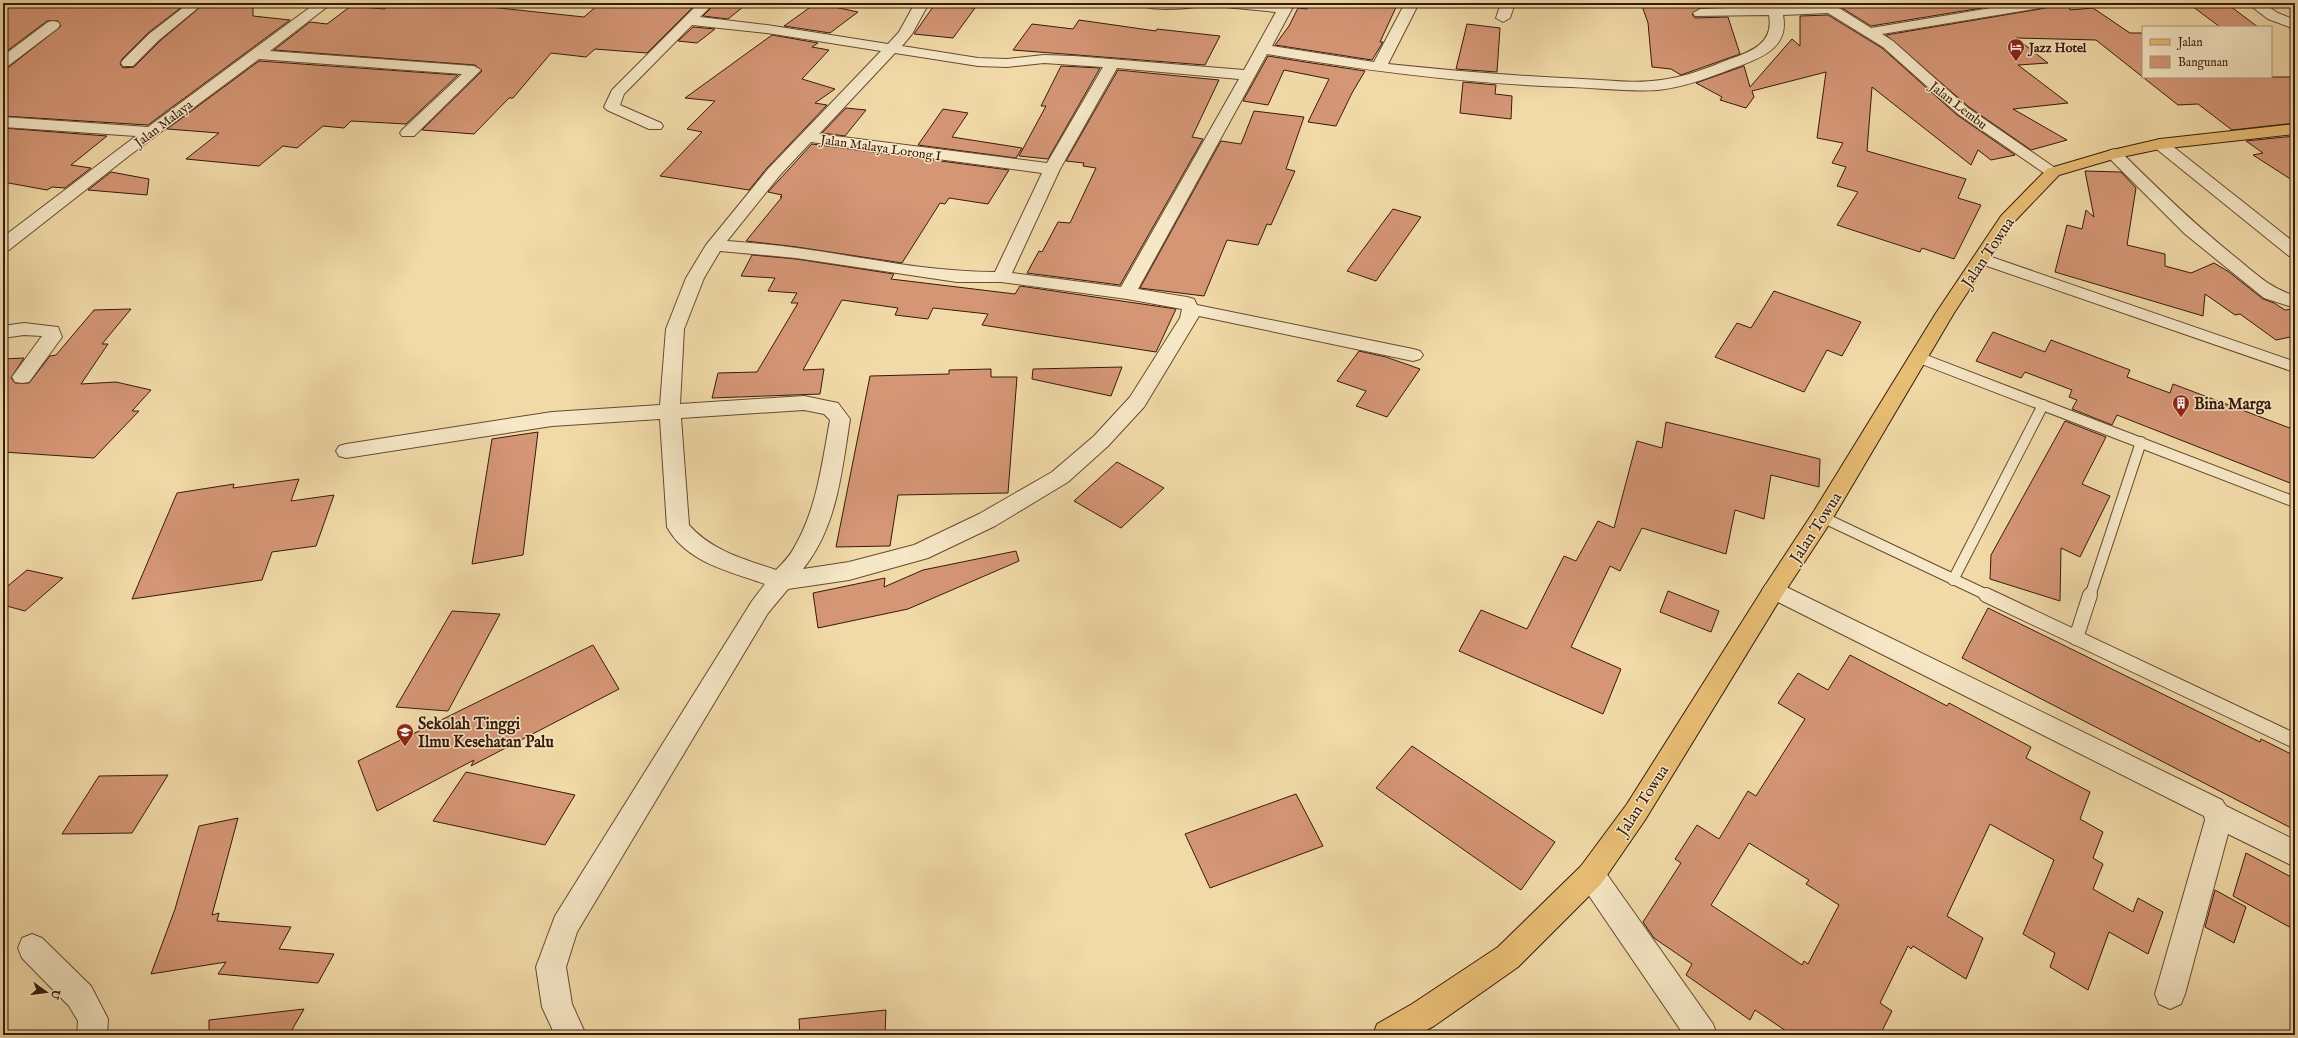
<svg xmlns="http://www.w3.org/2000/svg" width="2298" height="1038" font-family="'IM FELL English',serif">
<rect width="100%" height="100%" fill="#f1daa8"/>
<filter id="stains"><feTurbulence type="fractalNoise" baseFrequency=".005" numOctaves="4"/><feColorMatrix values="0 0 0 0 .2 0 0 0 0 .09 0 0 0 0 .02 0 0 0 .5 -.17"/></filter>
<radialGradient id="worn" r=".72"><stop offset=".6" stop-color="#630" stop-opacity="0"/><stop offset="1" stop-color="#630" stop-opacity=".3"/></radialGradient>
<g fill="#d59676" stroke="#371a0b" fill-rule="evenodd">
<polygon points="3,3 187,3 148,33 122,59 120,64 123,68 134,67 160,41 205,3 253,3 253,16 290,20 148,125 3,116 3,68 9,67 61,26 58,21 47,21 3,54"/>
<polygon points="385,3 484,3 480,6 584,17 600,3 644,7 648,3 697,3 647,53 595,49 586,57 551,53 513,98 509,98 474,134 422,130 482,71 475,65 274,50 310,22 327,24 351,6 385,9"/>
<polygon points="716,3 748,3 728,19 703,16"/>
<polygon points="816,3 858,12 830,33 784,26"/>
<polygon points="1308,3 1398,3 1380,42 1383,42 1372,60 1275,45 1289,26 1298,8 1307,9"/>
<polygon points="1641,3 1723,3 1725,7 1700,8 1692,14 1695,18 1728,17 1740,54 1681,75 1671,69 1652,67 1648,23"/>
<polygon points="1834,3 2012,3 1871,26"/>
<polygon points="2054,3 2070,3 2070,10 2093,8 2130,33 2143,33 2143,77 2295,77 2295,123 2232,130 2198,104 2178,105 2096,40 2016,38 2048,63 2018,65 2068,103 2013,109 2067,140 2031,150 1969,107 1886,35 2046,8"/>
<polygon points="2188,3 2226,3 2258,27 2220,27"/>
<polygon points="935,4 975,8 953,38 914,34"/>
<polygon points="1828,15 1882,48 1957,115 2015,155 1991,160 1978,150 1971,165 1872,87 1867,151 1966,179 1958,198 1981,205 1954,259 1922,248 1920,252 1837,225 1858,192 1837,186 1846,167 1832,163 1843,143 1817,138 1826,72 1752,91 1754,97 1746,108 1720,100 1722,97 1696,83 1744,66 1750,87 1792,39 1800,46 1800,16"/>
<polygon points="1079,20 1156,31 1157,29 1220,36 1205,65 1013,50 1032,24 1073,29"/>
<polygon points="1467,24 1500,28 1497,72 1456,69"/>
<polygon points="693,27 715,29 697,43 678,41"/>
<polygon points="772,35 818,43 812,47 829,50 802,79 835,89 815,103 827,105 767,168 749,190 660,176 702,132 687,129 715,101 685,98"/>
<polygon points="1268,56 1305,62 1365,71 1352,93 1336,126 1308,122 1329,79 1284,70 1268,105 1243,101"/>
<polygon points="259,61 458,75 406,124 351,121 344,128 323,126 297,148 283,146 259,166 186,159 219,133 167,129"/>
<polygon points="1061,66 1100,68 1048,159 1019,156 1046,106 1041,106"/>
<polygon points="1118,70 1219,80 1192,137 1203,139 1120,285 1027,273 1039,251 1042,252 1058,222 1070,223 1096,168 1083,166 1084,163 1066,161"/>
<polygon points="1463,82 1496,85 1495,94 1512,96 1511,119 1460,113"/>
<polygon points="846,108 866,110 845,136 822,133"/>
<polygon points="943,109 968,113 952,137 1022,148 1016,158 918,145"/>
<polygon points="1254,111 1304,117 1286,169 1295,171 1271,225 1267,224 1258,245 1227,240 1204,296 1140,288 1221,141 1241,144"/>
<polygon points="3,128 107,136 71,165 91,168 65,188 52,187 47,190 3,182"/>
<polygon points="2295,136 2295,182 2253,155 2263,153 2246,141"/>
<polygon points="812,144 1009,170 988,204 949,198 945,204 940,203 902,263 797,247 746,241 782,197 780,197 782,195 768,192"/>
<polygon points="2085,171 2121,172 2136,188 2127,245 2165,254 2165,266 2191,273 2214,263 2229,272 2263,299 2274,303 2285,310 2295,309 2295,336 2276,340 2240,314 2235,315 2205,294 2203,316 2055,272 2067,225 2082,229 2086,210 2094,217"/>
<polygon points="111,172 149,179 147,195 88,190"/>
<polygon points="1393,209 1421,217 1376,281 1347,271"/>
<polygon points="752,255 796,259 894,274 891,279 1015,294 1020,286 1176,309 1156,352 982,325 988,314 933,308 928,319 895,315 898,308 842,300 803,370 824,369 820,394 712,398 718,373 757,372 798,303 791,303 797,293 768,291 775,278 741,276"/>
<polygon points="1774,291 1861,322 1842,356 1827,350 1804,392 1715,357 1737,323 1751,328"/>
<polygon points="131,309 102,344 108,344 81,384 116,382 151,390 132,411 139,411 94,458 3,452 3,359 24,358 11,378 15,383 29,383 50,356 56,355 94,310"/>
<polygon points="1993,332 2045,352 2051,340 2130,370 2127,377 2170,393 2173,384 2295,430 2295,485 2117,415 2112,425 2072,409 2077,400 2069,397 2072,390 2025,372 2021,378 1976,361"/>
<polygon points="1359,351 1386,357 1420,369 1387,417 1356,406 1366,391 1337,381"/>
<polygon points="1122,367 1111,396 1032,379 1033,369"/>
<polygon points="991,369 991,377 1017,377 1008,493 898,495 890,546 836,547 870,376 949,374 949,370"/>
<polygon points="2065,421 2106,437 2082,484 2110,496 2080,557 2061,548 2060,601 1990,579 1991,555"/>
<polygon points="1666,422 1820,459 1819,487 1771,475 1764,519 1735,510 1726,554 1642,528 1620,571 1610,566 1571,647 1621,669 1603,714 1459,651 1481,610 1527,629 1564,556 1576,561 1598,521 1614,528 1637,441 1662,448"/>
<polygon points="538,432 523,555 472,564 492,439"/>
<polygon points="1117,462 1164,488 1121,528 1074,501"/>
<polygon points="299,479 291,501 334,495 316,546 272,552 262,580 132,599 177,493 234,484 233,488"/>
<polygon points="1016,551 1019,561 908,609 818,628 813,593 885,578 884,587 923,570"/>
<polygon points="27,570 63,578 25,611 3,605 3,590"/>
<polygon points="1668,591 1719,611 1711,632 1660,612"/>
<polygon points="1988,608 2260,742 2261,739 2295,756 2295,830 1962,658"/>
<polygon points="452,611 500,614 448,711 396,707"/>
<polygon points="593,645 619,689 471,766 474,760 377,811 358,761"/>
<path d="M 1850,655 L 1947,706 L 1949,703 L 2031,747 L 2026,758 L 2090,792 L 2080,819 L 2103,832 L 2093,858 L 2103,864 L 2093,889 L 2133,912 L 2138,898 L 2163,912 L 2148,954 L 2109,932 L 2088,990 L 2050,967 L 2055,953 L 2023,934 L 2054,860 L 1990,824 L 1947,916 L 1983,938 L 1966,979 L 1913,946 L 1911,949 L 1908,946 L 1880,1003 L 1892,1011 L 1880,1035 L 1792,1035 L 1755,1010 L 1750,1020 L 1686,975 L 1692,964 L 1654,938 L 1643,922 L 1681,863 L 1675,859 L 1697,825 L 1719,839 L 1748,791 L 1756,796 L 1805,719 L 1778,703 L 1798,673 L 1828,690 ZM 1749,843 L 1809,880 L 1806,884 L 1839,905 L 1808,964 L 1804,961 L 1802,965 L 1711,905 Z"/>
<polygon points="1412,746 1555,842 1521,890 1376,788"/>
<polygon points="466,772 575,795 545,845 433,821"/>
<polygon points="168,775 132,833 62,834 99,776"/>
<polygon points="1296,794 1323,846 1210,888 1185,834"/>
<polygon points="238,818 212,915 219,913 217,921 291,927 279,949 334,954 318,983 218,974 226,962 151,974 175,909 199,826"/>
<polygon points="2246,853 2295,879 2295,930 2233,896"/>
<polygon points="2215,890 2246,907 2234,943 2205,927"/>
<polygon points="304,1009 289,1035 209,1035 209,1020"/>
<polygon points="886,1010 885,1035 800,1035 799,1019"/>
</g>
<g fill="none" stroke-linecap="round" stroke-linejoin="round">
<g stroke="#664a32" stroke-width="12">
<g id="service-far1">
<polyline points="1982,259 2295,367"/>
<polyline points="1920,358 2295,502"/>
<polyline points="1822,517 1989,596"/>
<polyline points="1953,580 2043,405"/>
<polyline points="2090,596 2141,442"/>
</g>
</g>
<g stroke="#664a32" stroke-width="16">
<g id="service">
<polyline points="1986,595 2295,741"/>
<polyline points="2076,638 2090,595"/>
</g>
</g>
<g stroke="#664a32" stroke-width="2">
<g id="minor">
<polygon points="189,3 204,3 159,40 133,66 123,66 121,63 123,60 149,34"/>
<polygon points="316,3 332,3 270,51 474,66 481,70 414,136 402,136 400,133 402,130 462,74 259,59 130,155 9,250 3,251 3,237 136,136 3,127 3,117 148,127"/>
<path d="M 699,3 L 714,3 L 700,17 L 767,25 L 888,44 L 899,32 L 915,3 L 929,3 L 912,34 L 902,46 L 978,58 L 1007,59 L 1044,55 L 1074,56 L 1244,70 L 1276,12 L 1225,7 L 1218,3 L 1295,3 L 1272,46 L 1374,62 L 1405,3 L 1419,3 L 1388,64 C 1453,71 1517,76 1582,79 C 1608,80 1635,84 1661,80 C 1685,77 1708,68 1730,59 C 1752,51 1774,43 1769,15 L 1695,16 L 1693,13 L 1700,9 L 1816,5 L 1814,3 L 1831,3 L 1871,28 L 2021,3 L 2053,3 L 2046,7 L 1882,34 L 1893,41 L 1968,108 L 2061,172 L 2059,175 L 2047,175 L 1958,114 L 1883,47 L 1828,13 L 1783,15 C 1789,45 1766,56 1742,65 C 1715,75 1687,87 1658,90 C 1629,92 1600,88 1571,87 C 1469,84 1368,71 1267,54 L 1138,289 L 1187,297 L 1194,299 L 1197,305 L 1413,349 L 1420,351 L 1423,355 L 1420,359 L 1413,361 L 1199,316 L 1144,407 L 1108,446 L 1068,482 L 995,526 L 928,558 L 849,580 L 788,589 L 768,613 L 577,932 L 566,967 L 572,1004 L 586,1035 L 555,1035 L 542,1007 L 536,967 L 555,916 L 752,601 L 765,584 C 729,571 687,563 667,527 L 660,419 L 552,426 L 346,458 L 339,456 L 336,451 L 339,446 L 346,444 L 552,412 L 660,405 L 666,329 L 686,278 L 706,245 L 768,169 L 881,51 L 767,33 L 692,25 L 624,94 L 620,105 L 661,123 L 663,126 L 661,129 L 649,129 L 607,110 L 604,107 L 612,90 ZM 895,53 L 978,66 L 1007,67 L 1044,63 L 1103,67 L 1047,163 L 819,134 ZM 1117,68 L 1239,79 L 1121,287 L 1012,273 L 1060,169 ZM 811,142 L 1042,173 L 995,272 C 928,272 863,257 797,248 C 774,245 751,243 727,241 L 780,175 ZM 720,251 L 796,258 L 957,282 L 1001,282 L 1127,299 L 1182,309 L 1180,318 L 1130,397 L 1094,436 L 1052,472 L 979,514 L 914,545 L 849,562 L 803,569 C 837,527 842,471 850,419 L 838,403 L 804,396 L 680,404 L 684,329 L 704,278 ZM 804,410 L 824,414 L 830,420 C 822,463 817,508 795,546 C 791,555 783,563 776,570 C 744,559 712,551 689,525 L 681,418 Z"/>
<path d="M 1138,3 L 1201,3 L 1199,6 C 1188,9 1144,12 1138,3 Z"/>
<polygon points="1501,3 1515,3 1510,18 1503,22 1496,18"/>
<polygon points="2247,3 2263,3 2278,13 2295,20 2295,29 2268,19"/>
<polygon points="53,21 58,22 60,25 58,28 8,66 3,67 3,56 48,22"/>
<polygon points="2160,139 2166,141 2295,243 2295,257 2289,256 2154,147 2152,144 2154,141"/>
<path d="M 2114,149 L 2120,151 C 2158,189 2196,226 2239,260 C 2258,276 2271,288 2295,296 L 2295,308 L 2264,298 L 2185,234 L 2108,157 L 2106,154 L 2108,151 Z"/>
<polygon points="24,323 58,327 62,337 29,382 22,383 15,382 12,377 42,336 24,335 3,338 3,326"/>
<polygon points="1774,581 2222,800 2226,806 2295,840 2295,867 2228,834 2185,994 2181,1004 2170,1009 2159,1004 2155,994 2205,820 2204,816 1766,596 1762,590 1766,584"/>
<polygon points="1591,862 1601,866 1713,1024 1717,1035 1684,1035 1581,884 1577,875 1581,866"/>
<polygon points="32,934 42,938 91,986 108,1019 107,1035 77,1035 78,1021 69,1006 22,958 18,948 22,938"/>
</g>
</g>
<g stroke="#371a0b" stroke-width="2">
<polygon id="primary" points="2295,124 2295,134 2160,149 2117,158 2059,175 2013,223 1954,313 1830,523 1782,596 1645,820 1601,884 1518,967 1434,1026 1417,1035 1373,1035 1377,1024 1412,1004 1498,947 1581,866 1627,804 1766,584 1814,511 1936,313 2001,216 2047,169 2108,151 2160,139"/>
</g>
<use href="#service-far1" stroke="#f6e7c6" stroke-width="10"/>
<use href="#service" stroke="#f6e7c6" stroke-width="14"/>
<use href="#minor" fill="#f6e7c6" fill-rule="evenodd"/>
<use href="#primary" fill="#e8bd74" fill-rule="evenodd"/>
</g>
<defs>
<g id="hotel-pin" transform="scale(0.9)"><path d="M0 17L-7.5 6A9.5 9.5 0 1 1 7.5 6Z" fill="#8f2418" stroke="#f6e7c6"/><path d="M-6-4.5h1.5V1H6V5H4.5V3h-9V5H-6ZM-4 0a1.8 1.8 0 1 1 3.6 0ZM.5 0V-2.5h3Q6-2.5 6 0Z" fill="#fff"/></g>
<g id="building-pin" transform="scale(0.9)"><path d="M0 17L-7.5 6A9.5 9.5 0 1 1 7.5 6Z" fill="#8f2418" stroke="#f6e7c6"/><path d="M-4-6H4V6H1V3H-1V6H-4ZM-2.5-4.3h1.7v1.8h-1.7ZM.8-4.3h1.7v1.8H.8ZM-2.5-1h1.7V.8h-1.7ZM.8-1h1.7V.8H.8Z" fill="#fff"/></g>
<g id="university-pin" transform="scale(0.9)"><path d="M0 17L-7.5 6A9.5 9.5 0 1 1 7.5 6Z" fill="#8f2418" stroke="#f6e7c6"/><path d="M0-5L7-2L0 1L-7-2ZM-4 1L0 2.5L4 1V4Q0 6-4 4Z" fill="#fff"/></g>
</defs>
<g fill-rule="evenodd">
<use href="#hotel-pin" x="2016" y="47"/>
<use href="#building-pin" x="2181" y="403"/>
<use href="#university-pin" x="405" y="732"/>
</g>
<g text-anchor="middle" stroke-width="3" stroke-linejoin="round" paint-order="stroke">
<g font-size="13" font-weight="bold" fill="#371a0b" stroke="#f6e7c6" text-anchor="start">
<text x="2029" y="52">Jazz Hotel</text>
</g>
<g font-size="13" fill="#371a0b" stroke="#f6e7c6">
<text transform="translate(1959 105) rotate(38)" y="5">Jalan Lembu</text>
<text transform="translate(163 123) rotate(-37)" y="5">Jalan Malaya</text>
<text transform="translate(881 147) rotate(8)" y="5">Jalan Malaya Lorong I</text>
</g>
<g font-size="16" fill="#371a0b" stroke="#f6e7c6">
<text transform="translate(1987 252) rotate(-56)" y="6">Jalan Towua</text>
<text transform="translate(1815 527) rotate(-57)" y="6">Jalan Towua</text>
<text transform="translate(1642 800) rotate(-57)" y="6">Jalan Towua</text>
</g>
<g font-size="16" font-weight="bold" fill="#371a0b" stroke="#f6e7c6" text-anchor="start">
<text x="2194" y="409">Bina Marga</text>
<text x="418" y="729">Sekolah Tinggi<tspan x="418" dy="18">Ilmu Kesehatan Palu</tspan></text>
</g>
</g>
<rect width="2298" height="1038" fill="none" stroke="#f1daa8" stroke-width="16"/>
<rect x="4" y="4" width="2290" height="1030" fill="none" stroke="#371a0b" stroke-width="2"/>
<rect x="8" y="8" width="2282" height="1022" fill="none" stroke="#371a0b"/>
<rect x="2142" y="26" width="130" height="52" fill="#f6e7c6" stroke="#aa957b"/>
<rect x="2150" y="39" width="20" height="6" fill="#e8bd74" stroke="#aa957b"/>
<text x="2178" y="46" font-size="12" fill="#371a0b">Jalan</text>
<rect x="2150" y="56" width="20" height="12" fill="#d59676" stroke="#aa957b"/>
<text x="2178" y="66" font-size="12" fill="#371a0b">Bangunan</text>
<g transform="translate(46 992) rotate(104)" stroke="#f6e7c6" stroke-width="3" paint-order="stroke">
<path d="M0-3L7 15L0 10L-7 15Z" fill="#371a0b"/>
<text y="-6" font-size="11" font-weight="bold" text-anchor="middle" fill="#371a0b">U</text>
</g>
<rect width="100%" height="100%" filter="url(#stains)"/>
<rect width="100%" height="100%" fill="url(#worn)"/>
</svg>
